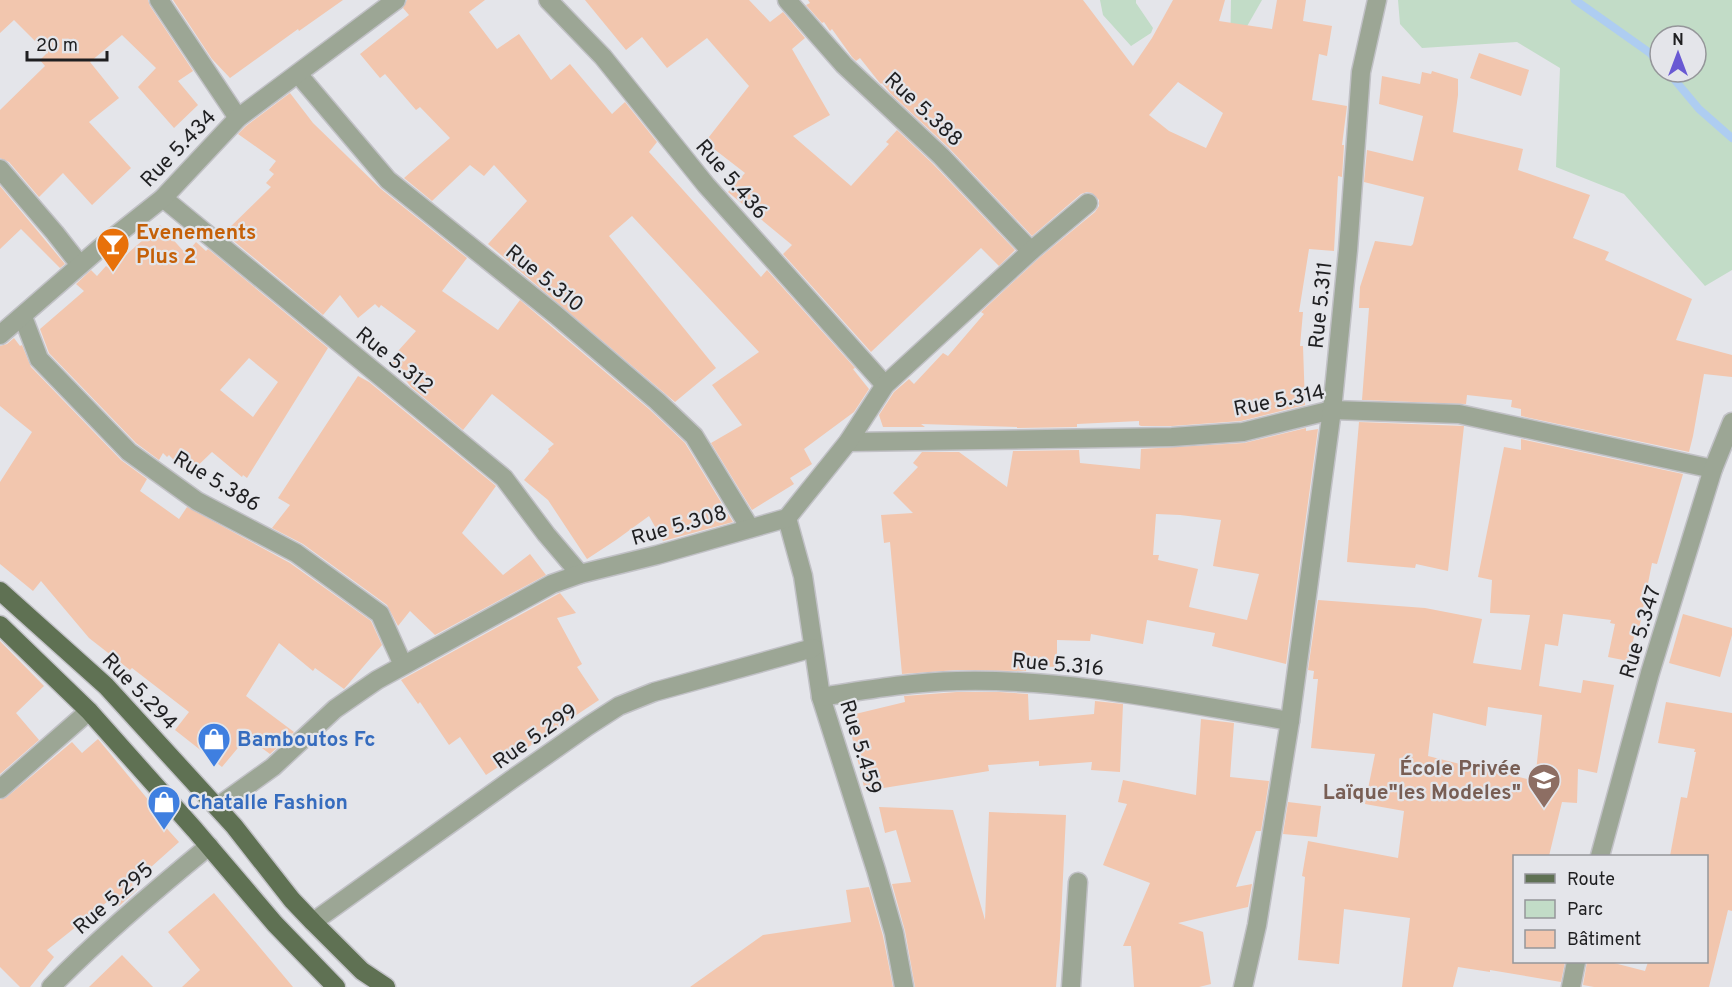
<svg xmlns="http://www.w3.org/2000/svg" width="1732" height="987" font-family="Overpass,sans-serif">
<rect width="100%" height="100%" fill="#e4e5ea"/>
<g fill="#c2dcc7" fill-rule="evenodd">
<polygon points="1100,0 1136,0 1136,3 1153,28 1151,33 1131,46 1103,15"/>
<polygon points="1231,0 1262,0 1230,56"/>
<path d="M 1398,0 L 1732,0 L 1732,270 L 1705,286 L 1624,194 L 1556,167 L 1560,68 L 1517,42 L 1422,48 L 1400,24 ZM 1660,36 L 1696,36 L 1696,72 L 1660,72 Z"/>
</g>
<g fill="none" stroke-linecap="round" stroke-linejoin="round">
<g stroke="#aecdf1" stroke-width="8">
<polyline points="1575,0 1650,53 1660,64"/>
<polyline points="1668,72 1699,109 1732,138"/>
</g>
</g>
<g fill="#f2c6ae" fill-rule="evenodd">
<polygon points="0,0 148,0 150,6 193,71 178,81 198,105 174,128 138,87 156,68 122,35 90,62 119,98 89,122 131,168 92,205 63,173 39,197 9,162 0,158 0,110 45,66 40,60 47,53 14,20 0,33"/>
<polygon points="173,0 343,0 299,31 298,29 230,78 212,59"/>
<polygon points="407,0 485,0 469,12 497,49 519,34 551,80 570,64 612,114 625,102 657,142 649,152 761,277 767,270 855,368 853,369 869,389 854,412 804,449 812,464 790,478 794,484 752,510 711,443 742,425 712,385 759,352 632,216 609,236 716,368 675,402 488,244 527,201 494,165 484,176 470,165 432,201 404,178 450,138 420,107 416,110 385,74 380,78 360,54 409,15 403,8"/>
<polygon points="585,0 749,0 770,22 783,12 805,38 792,49 830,115 793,136 851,186 889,144 886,142 897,130 933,164 1015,250 999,266 981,248 871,352 783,254 792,245 728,192 745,173 705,142 749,86 707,38 667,68 642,37 626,50"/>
<path d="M 808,0 L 1083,0 L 1133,66 L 1152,38 L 1173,0 L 1225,0 L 1219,21 L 1272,29 L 1277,0 L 1306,0 L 1303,21 L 1332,26 L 1327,56 L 1319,54 L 1312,100 L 1347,106 L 1342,145 L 1344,145 L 1342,177 L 1338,176 L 1334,251 L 1309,249 L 1299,312 L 1303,312 L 1300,346 L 1303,346 L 1305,405 L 1241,421 L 1172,426 L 1141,426 L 1139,425 L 1139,421 L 1077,424 L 1077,427 L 1017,428 L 1017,427 L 921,424 L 925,427 L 883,427 L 879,415 L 894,392 L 909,379 L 914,384 L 943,353 L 948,356 L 984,314 L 981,312 L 1038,259 L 1095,212 L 1099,206 L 1099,200 L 1092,193 L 1087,192 L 1081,194 L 1032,236 L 949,148 L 891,94 L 882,83 L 881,84 L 879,82 L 860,58 L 856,61 L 852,57 L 832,29 L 830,31 L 824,22 L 822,23 L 806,5 L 810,3 ZM 1178,82 L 1223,113 L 1206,148 L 1169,131 L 1149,115 Z"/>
<polygon points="1479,53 1529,70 1521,96 1470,78"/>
<polygon points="1432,71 1458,79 1458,95 1453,132 1523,149 1518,170 1590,195 1573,238 1609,252 1605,260 1692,299 1676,340 1732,355 1732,377 1704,374 1693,436 1689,452 1521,416 1521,409 1511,407 1512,400 1467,395 1466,404 1362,400 1369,308 1359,308 1360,287 1375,241 1411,246 1413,244 1424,197 1364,182 1367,150 1413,161 1423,116 1379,104 1382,76 1420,84 1422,72 1431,74"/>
<polygon points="290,93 313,123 381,189 467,258 442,291 498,330 520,300 649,409 685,443 733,522 663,541 649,516 616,540 587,559 548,500 524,480 549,451 548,449 554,444 492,394 463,430 411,387 390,360 416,331 381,305 379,308 375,304 358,318 340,295 323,315 224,233 271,187 266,183 274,174 269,170 276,161 238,134 246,126"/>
<polygon points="0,186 65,264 60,268 21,229 0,249"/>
<path d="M 160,225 L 186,254 L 196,242 L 206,251 L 208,249 L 328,348 L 247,478 L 243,475 L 242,477 L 212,452 L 188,475 L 169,455 L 167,457 L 163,453 L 159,460 L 136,443 L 49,353 L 40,329 L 84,291 L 76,284 L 91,270 L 97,276 L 106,266 L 110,269 ZM 249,358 L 278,382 L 253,417 L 220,390 Z"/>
<polygon points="14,338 20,346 22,345 31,367 121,460 147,479 140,491 179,519 187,507 290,563 371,621 382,645 344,689 315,668 313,671 279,643 246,696 294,732 270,754 247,737 222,767 175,730 189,712 132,668 130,670 89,638 41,581 33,591 0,564 0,482 32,432 0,406 0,346 7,344"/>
<polygon points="358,376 369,382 496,486 462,533 503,575 530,554 546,575 435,635 410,611 398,626 387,605 303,544 272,528 290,505 278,498"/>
<polygon points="1359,422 1464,426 1448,571 1416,564 1415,568 1347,562"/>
<path d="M 1306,428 L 1306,431 L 1318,429 L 1286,664 L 1212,646 L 1215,633 L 1147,620 L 1143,644 L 1091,634 L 1090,641 L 1057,640 L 1057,667 L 1026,666 L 1026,671 L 957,670 L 902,674 L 890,542 L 884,543 L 881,515 L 913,513 L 893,493 L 918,467 L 913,463 L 922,452 L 959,452 L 1007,487 L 1013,451 L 1079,450 L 1080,463 L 1140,469 L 1141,449 L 1244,443 ZM 1156,514 L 1180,515 L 1221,520 L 1213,566 L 1259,574 L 1247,620 L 1189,607 L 1198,569 L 1158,560 L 1159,555 L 1153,555 Z"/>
<path d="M 1521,439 L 1683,474 L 1657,564 L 1652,563 L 1639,629 L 1636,629 L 1628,661 L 1608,657 L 1615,624 L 1610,623 L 1611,620 L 1563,614 L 1558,646 L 1545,644 L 1539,686 L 1581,693 L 1583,680 L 1614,685 L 1597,773 L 1578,769 L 1577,803 L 1562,802 L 1549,856 L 1515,856 L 1515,962 L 1565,962 L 1561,982 L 1490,970 L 1490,972 L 1458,967 L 1453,987 L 1402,987 L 1410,918 L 1344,909 L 1339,964 L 1298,960 L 1305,877 L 1302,876 L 1308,841 L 1398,858 L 1404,811 L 1365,804 L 1375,754 L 1311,748 L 1318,679 L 1313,679 L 1314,671 L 1308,670 L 1318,600 L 1425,608 L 1482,619 L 1473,663 L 1521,670 L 1530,615 L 1490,613 L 1492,580 L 1478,577 L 1504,447 L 1521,450 ZM 1488,707 L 1542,715 L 1535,781 L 1468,764 L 1468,766 L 1428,756 L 1433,713 L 1486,726 Z"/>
<polygon points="560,593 576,613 557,618 582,664 577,667 599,700 486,775 460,737 449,745 420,702 418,704 401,680"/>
<polygon points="1683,614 1732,628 1732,635 1720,677 1669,663"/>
<polygon points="0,641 44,686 16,713 39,740 0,774"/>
<polygon points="999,692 1028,694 1029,720 1094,714 1095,701 1123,704 1120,772 1091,770 1092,762 1039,766 1039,761 988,765 989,771 865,791 847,716 905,702 904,696 957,692"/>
<polygon points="1666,702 1732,713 1732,911 1728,910 1709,987 1594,987 1583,985 1587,962 1610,962 1645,971 1648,962 1707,962 1707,856 1670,856 1681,797 1687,798 1696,752 1694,752 1695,749 1658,743"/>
<polygon points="1201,719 1234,723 1230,777 1269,781 1261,831 1256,831 1236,887 1252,884 1248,907 1178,923 1203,932 1211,984 1199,987 1134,987 1131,946 1123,946 1150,883 1103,865 1127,804 1118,802 1123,780 1196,795"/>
<polygon points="98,739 164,819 161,822 179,842 132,884 137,890 119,906 112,898 47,950 54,957 30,987 20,987 0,967 0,800 7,797 72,742 82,753"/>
<polygon points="1288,802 1321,806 1317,837 1283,834"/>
<polygon points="879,807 953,810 985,920 989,812 1066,815 1060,939 1056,987 915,987 905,931 892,884 911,882 896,830 885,833"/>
<polygon points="869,887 883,936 893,987 690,987 763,935 851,922 846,890"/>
<polygon points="214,893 293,987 182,987 200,970 168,932"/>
<polygon points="122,955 153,987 89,987"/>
</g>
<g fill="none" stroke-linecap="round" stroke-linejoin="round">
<g stroke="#c1c1c6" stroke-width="21">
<g id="minor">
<polyline points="159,0 238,118"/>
<polyline points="548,0 603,57 706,185 885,385"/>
<polyline points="787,0 844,65 941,156 1031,251"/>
<polyline points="298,74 388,180 556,315 657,401 694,436 750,528"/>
<polyline points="0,169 55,233 80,265"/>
<polyline points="163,198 504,478 546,534 580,574"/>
<polyline points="23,317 39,359 129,452 197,501 296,553 380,614 403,665"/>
<polyline points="0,335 100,248 163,198 238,118 396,0"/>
<polyline points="848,442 1172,437 1243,432 1332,410 1459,414 1713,469"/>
<polyline points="787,518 803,576 821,697 876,870 894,933 904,987"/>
<path d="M 821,697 C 866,690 911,682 957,681 C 1069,678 1180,703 1290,721"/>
<polyline points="0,789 89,711"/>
<polyline points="217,807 273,767 335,709 377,680 552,584 580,574 657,555 787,518 848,442 885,385 1031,251 1088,203"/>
<polyline points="1600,856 1650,673 1713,469 1732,422"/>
<polyline points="313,922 511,780 588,726 619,706 654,692 813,648"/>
<path d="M 51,987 C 101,936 154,891 209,846"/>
<polyline points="1071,987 1078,882"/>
<polyline points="1243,987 1257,925 1290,721 1332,410 1348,250 1361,72 1377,0"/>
<polyline points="1571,987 1576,962"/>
</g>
</g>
<g stroke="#c1c1c6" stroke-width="21">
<g id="major">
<polyline points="0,591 106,686 234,826 292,900 313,922 362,971 386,987"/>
<polyline points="0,625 89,711 195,830 275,924 336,987"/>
</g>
</g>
<use href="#minor" stroke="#9ca695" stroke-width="18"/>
<use href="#major" stroke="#5f7153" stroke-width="18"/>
</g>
<defs>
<g id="bar-pin" transform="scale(1.725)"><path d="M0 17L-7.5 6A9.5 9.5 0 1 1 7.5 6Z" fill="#e8710a" stroke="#e4e5ea"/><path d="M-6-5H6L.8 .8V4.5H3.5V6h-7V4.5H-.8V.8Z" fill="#fff"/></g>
<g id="shop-pin" transform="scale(1.725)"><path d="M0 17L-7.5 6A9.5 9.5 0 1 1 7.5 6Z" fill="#3f7fe0" stroke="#e4e5ea"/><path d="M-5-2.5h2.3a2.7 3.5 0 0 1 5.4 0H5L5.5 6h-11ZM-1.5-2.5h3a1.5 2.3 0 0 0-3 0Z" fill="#fff"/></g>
<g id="school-pin" transform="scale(1.725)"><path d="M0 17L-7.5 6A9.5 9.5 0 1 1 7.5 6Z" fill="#8d6e63" stroke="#e4e5ea"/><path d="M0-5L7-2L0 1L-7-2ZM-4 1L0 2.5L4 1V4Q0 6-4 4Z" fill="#fff"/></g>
</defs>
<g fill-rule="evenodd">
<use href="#bar-pin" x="113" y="244"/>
<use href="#shop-pin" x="214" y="739"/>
<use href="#school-pin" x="1544" y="780"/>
<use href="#shop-pin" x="164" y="802"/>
</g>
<g text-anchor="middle" stroke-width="4.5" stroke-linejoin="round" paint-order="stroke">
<g font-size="21" fill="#1f1f21" stroke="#e4e5ea">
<text transform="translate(924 109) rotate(43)" y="7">Rue 5.388</text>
<text transform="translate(178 148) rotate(-46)" y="7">Rue 5.434</text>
<text transform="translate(732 179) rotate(49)" y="7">Rue 5.436</text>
<text transform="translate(545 278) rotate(39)" y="7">Rue 5.310</text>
<text transform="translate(1320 305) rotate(-84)" y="7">Rue 5.311</text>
<text transform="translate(395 360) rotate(39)" y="7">Rue 5.312</text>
<text transform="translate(1279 400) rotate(-11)" y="7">Rue 5.314</text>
<text transform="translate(217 481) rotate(31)" y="7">Rue 5.386</text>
<text transform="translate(679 525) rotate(-16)" y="7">Rue 5.308</text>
<text transform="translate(1640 632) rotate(-73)" y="7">Rue 5.347</text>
<text transform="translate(1058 664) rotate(5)" y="7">Rue 5.316</text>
<text transform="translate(140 691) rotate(46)" y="7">Rue 5.294</text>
<text transform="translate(535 736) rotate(-35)" y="7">Rue 5.299</text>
<text transform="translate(861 747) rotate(73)" y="7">Rue 5.459</text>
<text transform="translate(113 898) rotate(-41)" y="7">Rue 5.295</text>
</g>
<g font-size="21" font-weight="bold" fill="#c56008" stroke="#e4e5ea" text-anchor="start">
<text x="136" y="239">Evenements<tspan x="136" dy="24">Plus 2</tspan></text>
</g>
<g font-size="21" font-weight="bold" fill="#366cbe" stroke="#e4e5ea" text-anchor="start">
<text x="237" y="746">Bamboutos Fc</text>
<text x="187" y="809">Chatalle Fashion</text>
</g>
<g font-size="21" font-weight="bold" fill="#785e54" stroke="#e4e5ea" text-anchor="end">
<text x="1521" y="775">École Privée<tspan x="1521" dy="24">Laïque"les Modeles"</tspan></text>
</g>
</g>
<rect x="1513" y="855" width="195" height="108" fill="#e4e5ea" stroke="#95969a" stroke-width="1.5"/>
<rect x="1525" y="874" width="30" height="9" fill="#5f7153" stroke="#95969a" stroke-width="1.5"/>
<text x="1567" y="885" font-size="18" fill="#1f1f21">Route</text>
<rect x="1525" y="900" width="30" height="18" fill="#c2dcc7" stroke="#95969a" stroke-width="1.5"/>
<text x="1567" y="915" font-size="18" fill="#1f1f21">Parc</text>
<rect x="1525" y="930" width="30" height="18" fill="#f2c6ae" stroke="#95969a" stroke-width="1.5"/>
<text x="1567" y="945" font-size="18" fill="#1f1f21">Bâtiment</text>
<g transform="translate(1678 54)"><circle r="28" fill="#e4e5ea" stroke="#95969a" stroke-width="1.5"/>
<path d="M0-4.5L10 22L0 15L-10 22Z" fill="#6959d3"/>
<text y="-9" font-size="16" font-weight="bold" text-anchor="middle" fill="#1f1f21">N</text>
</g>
<path d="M27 51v9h80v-9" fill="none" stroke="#1f1f21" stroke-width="3"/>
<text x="36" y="51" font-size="18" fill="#1f1f21" stroke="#e4e5ea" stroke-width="4.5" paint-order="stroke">20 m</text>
</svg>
